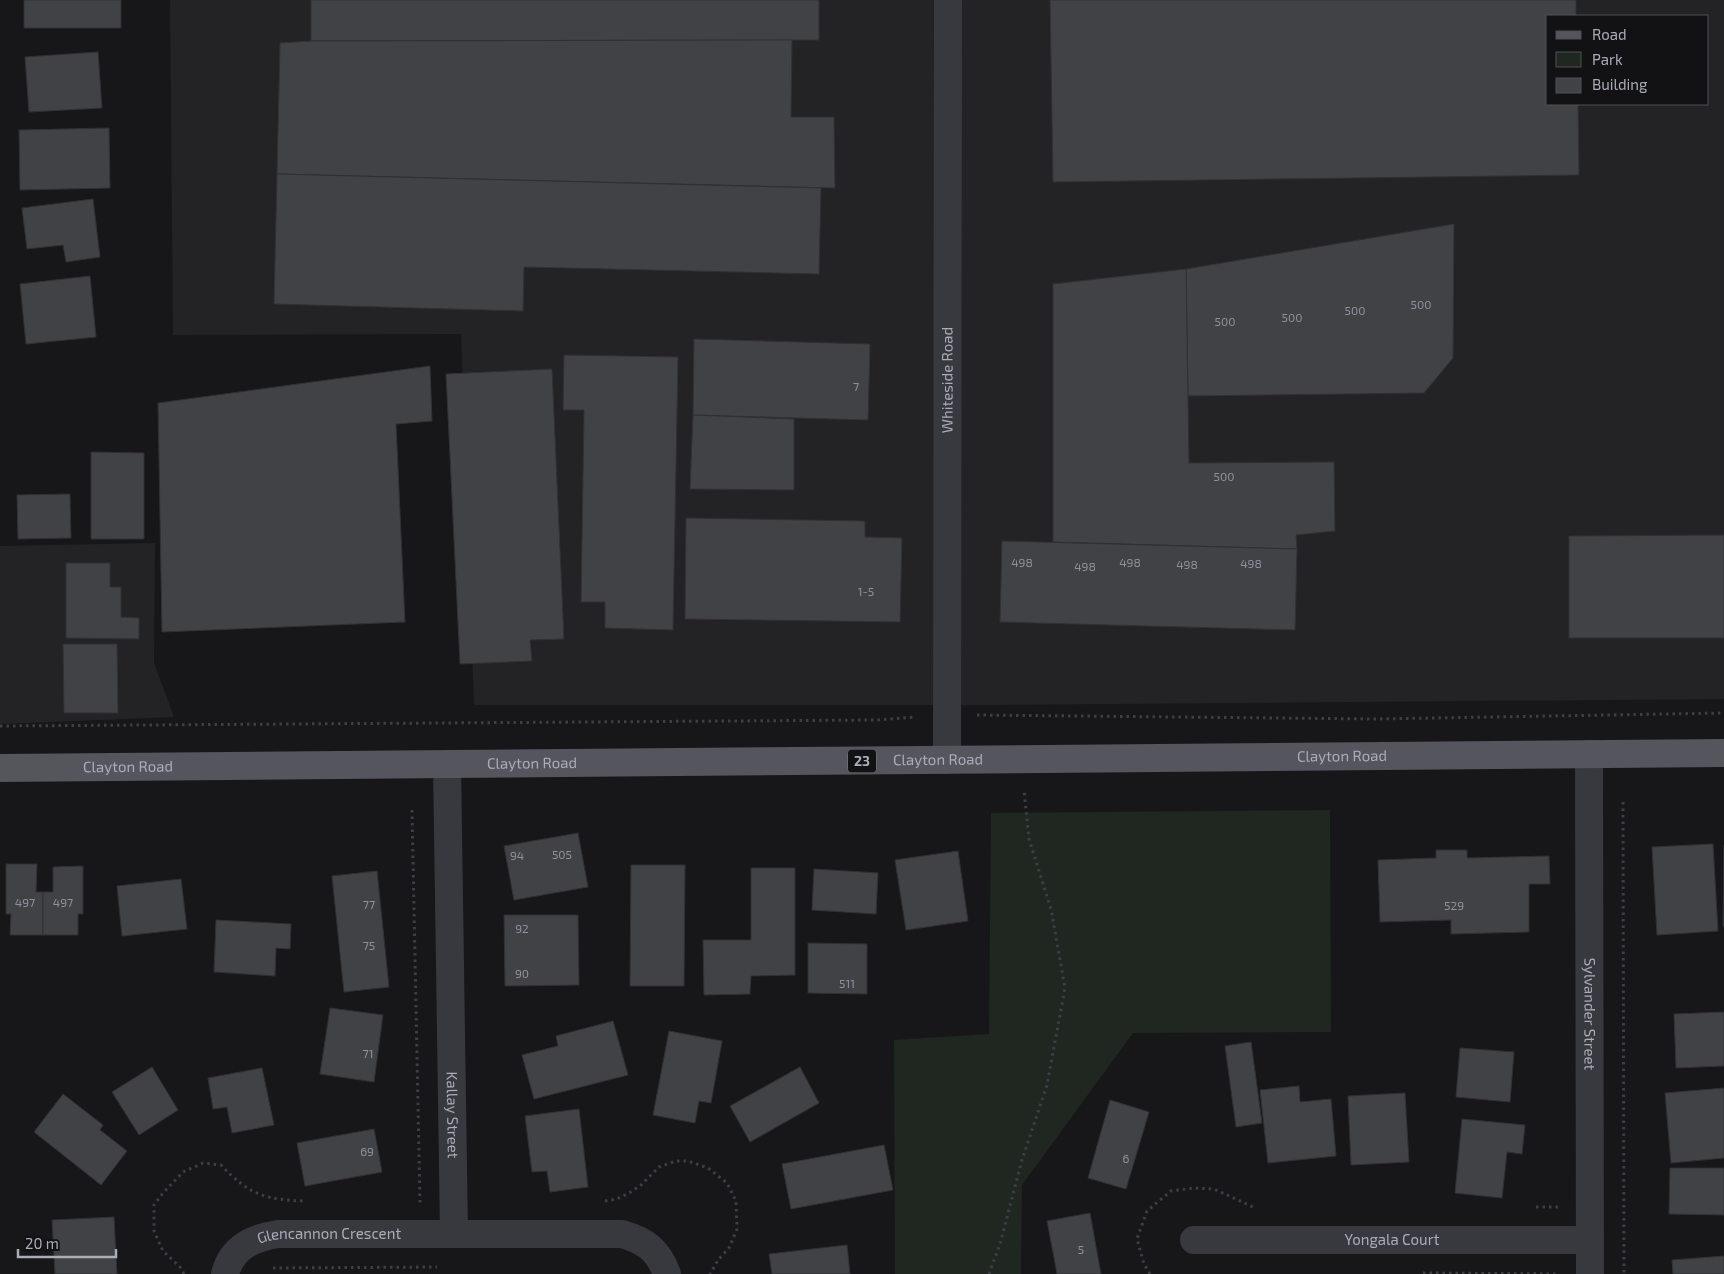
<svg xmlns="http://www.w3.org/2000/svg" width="1724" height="1274" font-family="'Exo 2',sans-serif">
<rect width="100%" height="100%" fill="#171719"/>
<g fill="#232326" fill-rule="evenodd">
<path d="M 170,0 L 1724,0 L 1724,699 L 990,705 L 474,705 L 461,334 L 173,335 ZM 1548,16 L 1708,16 L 1708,104 L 1548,104 Z"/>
<polygon points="155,543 154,663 174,717 0,724 0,546"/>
</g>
<polygon fill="#1f2720" points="1330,810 1331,1032 1133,1033 1022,1185 1021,1274 895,1274 894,1040 989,1034 991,813"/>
<g fill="#414246" stroke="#313135">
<rect x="24" y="0" width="97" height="28"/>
<polygon points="311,0 819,0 819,40 311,41"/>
<polygon points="1050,0 1576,0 1576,16 1548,16 1548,104 1578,104 1579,175 1053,182"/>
<polygon points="792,40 791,117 834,117 835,188 277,174 280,43 311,41"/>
<polygon points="98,52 102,108 29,112 25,57"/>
<polygon points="109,128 110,188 20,190 19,130"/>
<polygon points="277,174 821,188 819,274 524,267 523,311 274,304"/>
<polygon points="93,199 100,257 66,262 63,245 27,249 22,208"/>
<polygon points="1454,224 1453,358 1424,393 1188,396 1186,269"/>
<polygon points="1186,269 1189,463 1334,462 1335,531 1296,535 1297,549 1053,542 1053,284"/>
<polygon points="90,276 96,337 26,344 20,284"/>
<polygon points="694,339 870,344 868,420 693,415"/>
<polygon points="564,355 678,357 673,630 605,628 605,602 581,602 584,410 563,410"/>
<polygon points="430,366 432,421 396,424 405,622 162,632 158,403"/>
<polygon points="552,369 564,639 530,640 532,661 460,664 446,374"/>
<polygon points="693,415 794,419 794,490 690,489"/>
<polygon points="91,452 144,453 144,539 91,539"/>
<polygon points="70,494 71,538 18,539 17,495"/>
<polygon points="686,518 865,521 865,537 902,538 900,622 685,619"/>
<polygon points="1724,535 1724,638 1569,638 1569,536"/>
<polygon points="1002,541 1297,549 1295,630 1000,622"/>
<polygon points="66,563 110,563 110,587 121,587 121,617 139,618 139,639 66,638"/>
<polygon points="63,644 117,644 118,713 64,713"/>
<polygon points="578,833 588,887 514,900 504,846"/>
<polygon points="1713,844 1718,931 1657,935 1652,847"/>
<polygon points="1724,845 1724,926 1723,926"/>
<polygon points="1436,850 1467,850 1467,858 1549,856 1550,884 1529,884 1529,932 1451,934 1451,920 1380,922 1378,860 1436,858"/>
<polygon points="958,851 968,921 906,930 895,860"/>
<polygon points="6,864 37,864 36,892 43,892 43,935 10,935 11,914 6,914"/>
<polygon points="631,865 685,865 684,986 630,986"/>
<polygon points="83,866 83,914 78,914 78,935 43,935 43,892 53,892 53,867"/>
<polygon points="751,868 795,868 795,975 751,976 750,994 704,995 703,940 751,940"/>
<polygon points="814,869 878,873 876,914 812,910"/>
<polygon points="377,871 389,987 344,992 332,876"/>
<polygon points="181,879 187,929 122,936 117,886"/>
<polygon points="504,915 578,915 579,985 505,986"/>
<polygon points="216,920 291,924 290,949 276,948 275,976 214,972"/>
<polygon points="808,943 867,944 867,994 808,993"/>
<polygon points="330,1008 383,1015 374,1082 320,1074"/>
<polygon points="1724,1012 1724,1066 1676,1068 1674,1014"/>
<polygon points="613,1021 628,1075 534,1099 522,1055 558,1046 556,1036"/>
<polygon points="669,1031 722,1041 711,1103 699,1101 695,1123 653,1115"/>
<polygon points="1251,1042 1262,1123 1236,1127 1225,1046"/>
<polygon points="1460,1048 1514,1052 1510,1102 1456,1097"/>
<polygon points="152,1067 178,1110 139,1135 112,1092"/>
<polygon points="800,1067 819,1103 750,1142 730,1106"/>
<polygon points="262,1068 274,1125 232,1133 227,1107 213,1109 208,1078"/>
<polygon points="1299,1086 1300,1102 1331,1099 1336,1156 1268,1163 1260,1090"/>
<polygon points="1724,1088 1724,1158 1671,1163 1665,1093"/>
<polygon points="1405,1093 1409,1162 1351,1165 1348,1096"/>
<polygon points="63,1094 103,1125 100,1130 127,1151 101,1185 34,1132"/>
<polygon points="1110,1100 1149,1112 1126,1189 1088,1178"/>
<polygon points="579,1109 588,1187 550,1192 547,1171 532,1172 525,1116"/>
<polygon points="1462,1119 1525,1125 1522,1154 1507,1152 1502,1198 1455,1193"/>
<polygon points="374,1129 382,1172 305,1186 297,1143"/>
<polygon points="884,1145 893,1190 791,1209 782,1164"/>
<polygon points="1670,1168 1724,1168 1724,1215 1669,1214"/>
<polygon points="1090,1213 1101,1274 1057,1274 1047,1221"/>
<polygon points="114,1217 117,1274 55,1274 52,1220"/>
<polygon points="847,1245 850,1274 772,1274 769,1254"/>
<polygon points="1724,1256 1724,1274 1673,1274 1672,1260"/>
</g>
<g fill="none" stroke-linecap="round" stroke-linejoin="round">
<g stroke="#3e3f45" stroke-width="3" stroke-dasharray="2.5 4" stroke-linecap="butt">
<polyline points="977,715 1375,719 1724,713"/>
<polyline points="0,726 876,720 916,717"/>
<polyline points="1623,802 1624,1274"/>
<polyline points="412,810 420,1203"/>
<polyline points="605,1201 617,1199 629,1193 641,1185 659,1167 676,1161 688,1161 708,1168 727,1183 736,1201 737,1229 729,1248 718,1260 710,1274"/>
<polyline points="1536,1207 1559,1207"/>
<polyline points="273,1268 437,1267"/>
<polyline points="1423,1273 1559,1274"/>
<path d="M 184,1274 L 180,1267 L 163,1251 L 154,1231 L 154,1205 L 163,1193 L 183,1172 L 203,1163 L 221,1165 C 249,1195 266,1200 306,1201"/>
<polyline points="989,1274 1000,1244 1022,1160 1047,1085 1065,988 1051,909 1029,839 1024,790"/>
<polyline points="1150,1274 1144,1264 1137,1239 1147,1211 1171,1191 1194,1188 1214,1189 1253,1207"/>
</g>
<g stroke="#38393e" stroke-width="28">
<path id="s1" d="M 1589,754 L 1590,1274"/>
<path id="s2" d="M 447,764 L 454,1234 L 622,1234 C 646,1241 658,1250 667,1274"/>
<path id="s3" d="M 1194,1240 L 1590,1240"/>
<path id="s4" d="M 225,1274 C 232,1247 253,1238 278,1234 L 454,1234"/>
</g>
<path stroke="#38393e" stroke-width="28" id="s5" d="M 947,760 L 948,0"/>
<path stroke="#54555d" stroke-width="28" id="s6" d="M 0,768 L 1724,753"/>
</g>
<g text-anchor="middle" stroke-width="5" stroke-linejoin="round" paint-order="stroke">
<g font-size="12" fill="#8f929c">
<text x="1421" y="309">500</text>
<text x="1355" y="315">500</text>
<text x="1292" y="322">500</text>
<text x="1225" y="326">500</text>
<text x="856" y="391">7</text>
<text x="1224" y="481">500</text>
<text x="1022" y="567">498</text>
<text x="1130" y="567">498</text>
<text x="1251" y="568">498</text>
<text x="1187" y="569">498</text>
<text x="1085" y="571">498</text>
<text x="866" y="596">1-5</text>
<text x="562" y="859">505</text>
<text x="517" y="860">94</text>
<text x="25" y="907">497</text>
<text x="63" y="907">497</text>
<text x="369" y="909">77</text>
<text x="1454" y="910">529</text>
<text x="522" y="933">92</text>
<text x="369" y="950">75</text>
<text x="522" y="978">90</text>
<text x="847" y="988">511</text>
<text x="368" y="1058">71</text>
<text x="367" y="1156">69</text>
<text x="1126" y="1163">6</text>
<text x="1081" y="1254">5</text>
</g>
<rect fill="#121214" stroke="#7c7e87" stroke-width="1" x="848" y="749.5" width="28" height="23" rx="4"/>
<g font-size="14" font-weight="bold" fill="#a9adb8">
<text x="862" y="766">23</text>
</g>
<g font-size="15" fill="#a9adb8" stroke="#121214">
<text dy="5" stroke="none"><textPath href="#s5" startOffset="380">Whiteside Road</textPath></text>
<text dy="5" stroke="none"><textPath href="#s6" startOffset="1342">Clayton Road</textPath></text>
<text dy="5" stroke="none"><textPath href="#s6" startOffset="938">Clayton Road</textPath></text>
<text dy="5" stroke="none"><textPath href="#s6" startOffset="532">Clayton Road</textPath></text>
<text dy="5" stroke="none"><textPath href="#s6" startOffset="128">Clayton Road</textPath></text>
<text dy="5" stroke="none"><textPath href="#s1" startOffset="260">Sylvander Street</textPath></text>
<text dy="5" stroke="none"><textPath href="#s2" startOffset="351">Kallay Street</textPath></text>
<text dy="5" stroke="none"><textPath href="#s4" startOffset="122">Glencannon Crescent</textPath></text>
<text dy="5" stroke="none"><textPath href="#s3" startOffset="198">Yongala Court</textPath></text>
</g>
</g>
<rect x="1546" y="15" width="162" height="90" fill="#121214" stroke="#4e5056"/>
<rect x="1556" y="31" width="25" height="8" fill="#54555d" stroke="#4e5056"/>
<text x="1592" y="40" font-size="15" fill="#a9adb8">Road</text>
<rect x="1556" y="52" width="25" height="15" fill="#1f2720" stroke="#4e5056"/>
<text x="1592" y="65" font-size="15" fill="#a9adb8">Park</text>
<rect x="1556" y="78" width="25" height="15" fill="#414246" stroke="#4e5056"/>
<text x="1592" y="90" font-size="15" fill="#a9adb8">Building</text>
<path d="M18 1249v8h98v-8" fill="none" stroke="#a9adb8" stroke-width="2.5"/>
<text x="25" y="1249" font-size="15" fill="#a9adb8" stroke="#121214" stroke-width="4" paint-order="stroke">20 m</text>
</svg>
